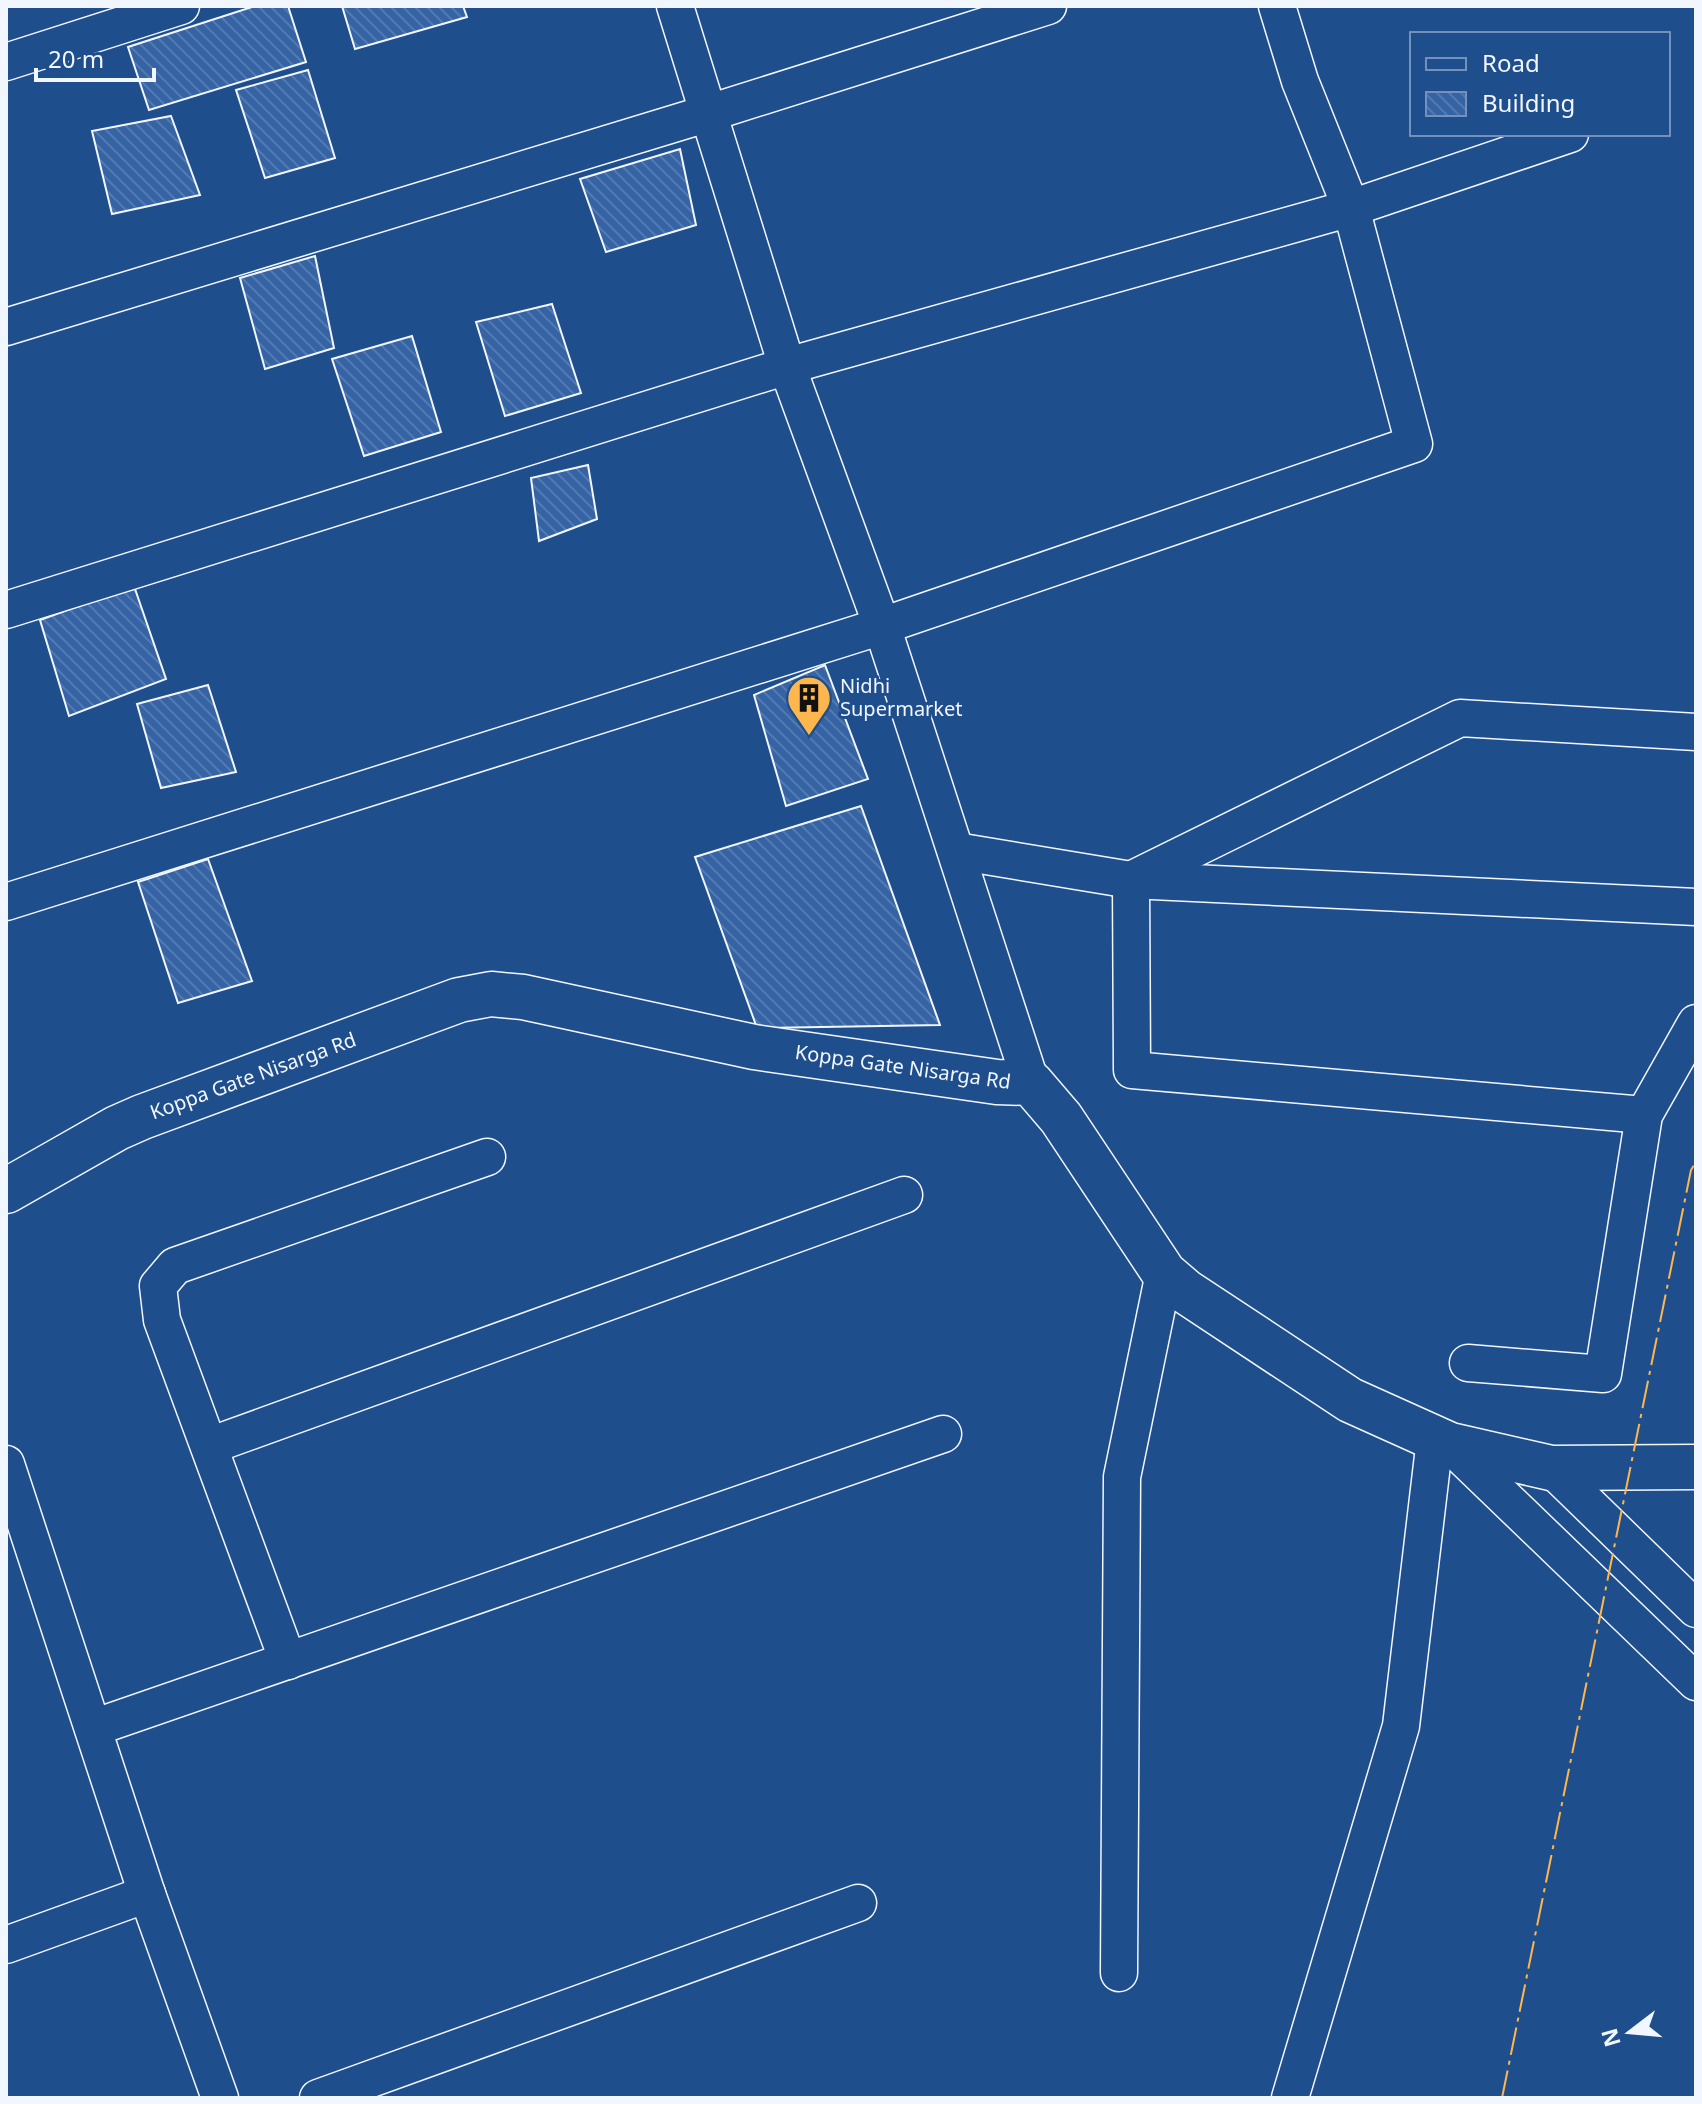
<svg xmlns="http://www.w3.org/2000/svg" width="1702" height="2104" font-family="'Noto Sans',sans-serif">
<defs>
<pattern id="building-back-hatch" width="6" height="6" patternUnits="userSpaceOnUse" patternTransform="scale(2)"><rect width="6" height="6" fill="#3563a3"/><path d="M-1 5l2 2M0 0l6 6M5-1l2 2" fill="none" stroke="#537ab1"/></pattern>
</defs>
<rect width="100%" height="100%" fill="#1f4e8c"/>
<g fill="url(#building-back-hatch)" stroke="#f2f6ff" stroke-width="2">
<polygon points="255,6 288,6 306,62 149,110 128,47"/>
<polygon points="342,6 463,6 467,17 355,49"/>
<polygon points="308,70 335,158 265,178 236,90"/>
<polygon points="171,116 200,195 112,214 92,131"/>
<polygon points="680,149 696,225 606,252 580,179"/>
<polygon points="315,256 334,348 265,369 240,278"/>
<polygon points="552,304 581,393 505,416 476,322"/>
<polygon points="412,336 441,432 364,456 332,359"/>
<polygon points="588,465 597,519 539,541 531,478"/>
<polygon points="134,586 166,679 69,716 40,620"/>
<polygon points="825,665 868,779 786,806 754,695"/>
<polygon points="208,685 236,772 161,788 137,704"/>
<polygon points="861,806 940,1025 757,1028 695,857"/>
<polygon points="208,859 252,981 178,1003 138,882"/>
</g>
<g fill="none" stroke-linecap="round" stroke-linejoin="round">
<g stroke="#f2f6ff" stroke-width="39">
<g id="minor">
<polyline points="675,6 787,366 882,626 1031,1083"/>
<polyline points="6,62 181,6"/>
<polyline points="6,327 709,113 1048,6"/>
<polyline points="6,610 787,366 1351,208 1570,134"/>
<polyline points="956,851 1131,880 1696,907"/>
<polyline points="6,902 882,626 1414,444 1351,208 1300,81 1277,6"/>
<polyline points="1644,1115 1132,1070 1131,880 1460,718 1696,732"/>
<polyline points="1468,1363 1603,1374 1644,1115 1696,1023"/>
<polyline points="1450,1445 1696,1682"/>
<polyline points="209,1446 904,1195"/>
<polyline points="6,1464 147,1894 220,2098"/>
<polyline points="1551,1468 1696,1609"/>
<polyline points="288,1661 162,1320 158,1286 175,1266 487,1157"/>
<polyline points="93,1728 943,1434"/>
<polyline points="6,1945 147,1894"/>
<polyline points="1119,1973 1122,1477 1164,1273"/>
<polyline points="318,2098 858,1903"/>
<polyline points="1290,2098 1401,1726 1435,1439"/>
</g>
</g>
<g stroke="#f2f6ff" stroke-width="47">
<polyline id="tertiary" points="6,1191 117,1128 142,1117 459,1000 491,994 523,997 754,1047 997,1082 1031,1083 1061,1118 1164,1273 1185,1291 1350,1400 1450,1445 1551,1468 1696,1467"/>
</g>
<use href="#minor" stroke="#1f4e8c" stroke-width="36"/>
<use href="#tertiary" stroke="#1f4e8c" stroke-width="44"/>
<polyline stroke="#ffb74d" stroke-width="2" stroke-dasharray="28 6 4 6" stroke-linecap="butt" points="1502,2098 1691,1170 1696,1162"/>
</g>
<defs>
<g id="building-pin" transform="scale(2.3)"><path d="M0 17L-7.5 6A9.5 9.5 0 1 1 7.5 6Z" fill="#ffb74d" stroke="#1f4e8c"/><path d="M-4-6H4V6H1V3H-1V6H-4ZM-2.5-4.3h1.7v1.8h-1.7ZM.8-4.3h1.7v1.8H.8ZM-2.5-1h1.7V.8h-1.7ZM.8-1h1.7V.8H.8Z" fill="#111"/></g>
</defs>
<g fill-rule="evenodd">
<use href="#building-pin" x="809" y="698"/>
</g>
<g text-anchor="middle" stroke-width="6" stroke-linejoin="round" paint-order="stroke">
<g font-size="20" fill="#f2f6ff" stroke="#1f4e8c" text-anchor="start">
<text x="840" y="693">Nidhi<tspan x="840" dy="23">Supermarket</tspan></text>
</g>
<g font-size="20" fill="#f2f6ff" stroke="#1f4e8c">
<text transform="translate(903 1067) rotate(8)" y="7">Koppa Gate Nisarga Rd</text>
<text transform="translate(253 1076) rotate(-20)" y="7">Koppa Gate Nisarga Rd</text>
</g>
</g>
<rect width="1702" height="2104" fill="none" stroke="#f2f6ff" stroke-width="16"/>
<rect x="1410" y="32" width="260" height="104" fill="#1f4e8c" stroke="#7391ba" stroke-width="2"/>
<rect x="1426" y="58" width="40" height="12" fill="#1f4e8c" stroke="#7391ba" stroke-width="2"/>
<text x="1482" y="72" font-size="24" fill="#f2f6ff">Road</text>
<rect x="1426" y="92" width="40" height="24" fill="url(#building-back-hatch)" stroke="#7391ba" stroke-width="2"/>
<text x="1482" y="112" font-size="24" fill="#f2f6ff">Building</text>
<g transform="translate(1630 2032) rotate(254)" stroke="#1f4e8c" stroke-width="6" paint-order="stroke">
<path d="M0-6L14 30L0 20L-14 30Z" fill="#f2f6ff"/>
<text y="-12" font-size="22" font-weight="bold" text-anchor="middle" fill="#f2f6ff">N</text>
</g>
<path d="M36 68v12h118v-12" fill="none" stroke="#f2f6ff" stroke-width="4"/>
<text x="48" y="68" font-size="24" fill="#f2f6ff" stroke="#1f4e8c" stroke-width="6" paint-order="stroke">20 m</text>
</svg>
